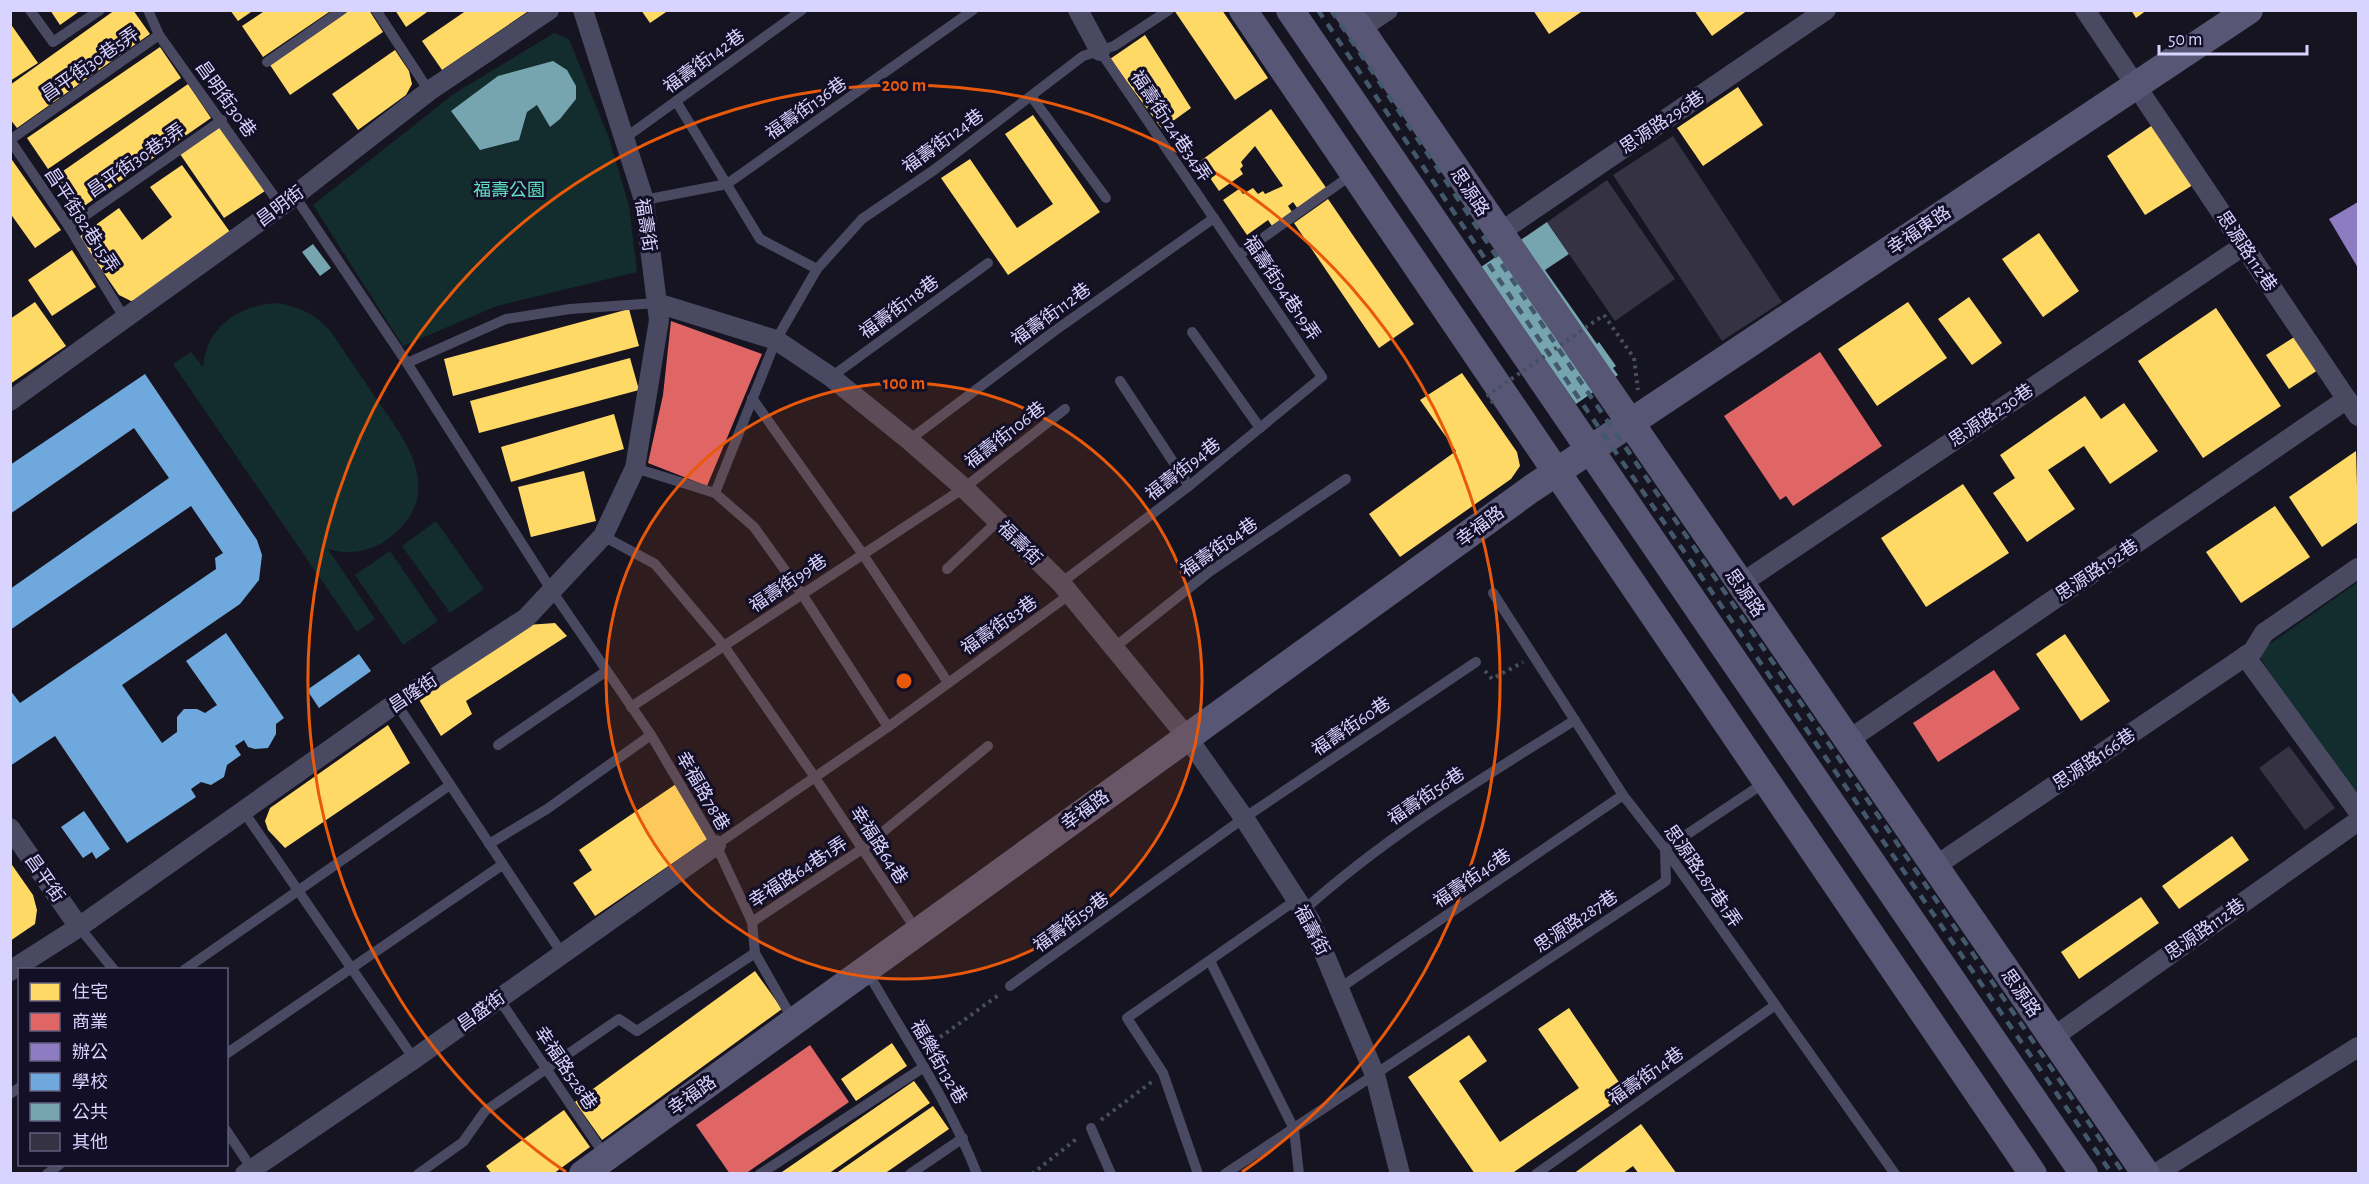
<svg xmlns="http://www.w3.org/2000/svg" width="2369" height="1184" font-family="'Alegreya Sans','Noto Sans TC',sans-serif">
<rect width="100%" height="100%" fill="#161421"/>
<g fill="#132c2d">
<polygon points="554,33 569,39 609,138 629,206 637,272 497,306 403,346 313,205 455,93"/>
<path d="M 276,303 C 299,307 315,313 331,332 C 346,354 362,377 377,400 C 407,442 445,492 392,536 C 374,551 350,556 328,549 L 375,619 L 357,632 L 173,364 L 191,352 L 203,367 C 207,327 237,306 276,303 Z"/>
<polygon points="436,521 484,589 450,613 402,546"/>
<polygon points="390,551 438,621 403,645 355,575"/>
<polygon points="2358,582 2358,801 2356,803 2257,653"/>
</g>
<g fill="#ffd966">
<polygon points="50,10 81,10 60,25"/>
<polygon points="115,10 133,10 150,34 17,128 10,119 10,85"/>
<polygon points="230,10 254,10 238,21"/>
<polygon points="266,10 332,10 263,57 242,26"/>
<polygon points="350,10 369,10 383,32 290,95 270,65"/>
<polygon points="395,10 430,10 406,27"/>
<polygon points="467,10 530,10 442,70 422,41"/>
<polygon points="641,10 669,10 650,23"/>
<polygon points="1174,10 1222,10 1268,78 1235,100"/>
<polygon points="1533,10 1584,10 1549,34"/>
<polygon points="1694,10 1748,10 1712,36"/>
<polygon points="2131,10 2147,10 2136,18"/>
<polygon points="10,23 38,63 10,81"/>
<polygon points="1145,35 1191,108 1162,129 1110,59"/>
<polygon points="160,47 181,78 48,169 27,138"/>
<polygon points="395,50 409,71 412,84 406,95 358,130 332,94"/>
<polygon points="188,84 211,118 77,211 53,178"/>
<polygon points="1738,87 1763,125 1703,166 1677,128"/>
<polygon points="1271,109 1327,189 1298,209 1293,202 1288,206 1292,212 1272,226 1268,220 1247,235 1223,200 1239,189 1243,194 1253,188 1258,194 1263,191 1265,194 1283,186 1255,146 1241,162 1243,166 1240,169 1243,174 1219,191 1199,162"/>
<polygon points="1033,115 1100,212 1008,275 941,178 970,159 1017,228 1053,204 1005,134"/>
<polygon points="2157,122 2196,183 2145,215 2107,156"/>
<polygon points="222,126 265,191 224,218 180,154"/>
<polygon points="10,157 61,230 35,248 10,213"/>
<polygon points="182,165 230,232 142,299 131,301 119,295 79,237 119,208 142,240 172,217 150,187"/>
<polygon points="1328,199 1414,324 1379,348 1294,223"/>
<polygon points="2039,233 2079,291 2043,317 2002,259"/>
<polygon points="72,250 96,287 52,316 28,280"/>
<polygon points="1969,297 2002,343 1972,365 1938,319"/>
<polygon points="35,302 66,346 10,384 10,319"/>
<polygon points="1908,302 1947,358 1877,406 1838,349"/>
<polygon points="2216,308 2281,406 2203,458 2138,361"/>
<polygon points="629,309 639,346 453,396 444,359"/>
<polygon points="2299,334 2321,368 2289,389 2266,355"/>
<polygon points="630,358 639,390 479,433 470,401"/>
<polygon points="1462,373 1517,452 1520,466 1511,479 1400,557 1369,514 1456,451 1420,400"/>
<polygon points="2085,396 2101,419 2124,403 2158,451 2110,484 2084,446 2048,470 2075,509 2027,542 1993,493 2015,478 2000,455"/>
<polygon points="614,414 624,449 511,482 501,447"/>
<polygon points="2356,451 2358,522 2322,547 2289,497"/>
<polygon points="584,471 596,521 531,537 518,487"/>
<polygon points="1963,484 2009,553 1926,607 1881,538"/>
<polygon points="2275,506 2310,557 2241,603 2206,552"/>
<polygon points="555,623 567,636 466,701 472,714 441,736 418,698 527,625"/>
<polygon points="2065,634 2110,701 2081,721 2036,654"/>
<polygon points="388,725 410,763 285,848 268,830 265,821 270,808"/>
<polygon points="676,784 711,837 595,916 573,883 592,870 579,850"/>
<polygon points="2232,836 2249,860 2179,909 2162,886"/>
<polygon points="10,862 33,895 37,910 35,924 10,941"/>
<polygon points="2141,897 2159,923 2079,979 2061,952"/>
<polygon points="755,971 782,1009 602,1140 575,1102"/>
<polygon points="1569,1008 1627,1094 1511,1174 1475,1174 1408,1077 1469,1035 1487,1061 1459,1081 1500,1142 1579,1088 1538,1029"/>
<polygon points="892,1043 907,1066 856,1101 841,1079"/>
<polygon points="914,1081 930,1103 828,1174 779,1174"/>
<polygon points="933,1106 949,1129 884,1174 835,1174"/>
<polygon points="564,1110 590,1147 553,1174 492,1174 486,1166"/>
<polygon points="1641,1124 1677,1174 1639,1174 1633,1166 1622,1174 1573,1174"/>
</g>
<g fill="#e06666">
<polygon points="671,321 762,354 707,486 648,463 663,395"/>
<polygon points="1820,352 1882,446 1793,506 1786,496 1780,500 1724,416"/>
<polygon points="1994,670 2020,709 1938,762 1913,723"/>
<polygon points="810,1045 849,1102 745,1174 730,1174 696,1125"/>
</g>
<polygon fill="#8e7cc3" points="2358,202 2358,268 2329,219"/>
<g fill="#6fa8dc">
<polygon points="145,374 257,540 262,555 259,580 240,604 122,685 162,743 177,732 177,717 184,709 197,709 205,713 217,705 186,661 226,633 284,718 276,724 276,734 268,748 255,749 248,747 244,740 235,746 241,755 227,765 224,777 211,785 201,782 191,789 196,797 127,843 55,736 10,766 10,690 20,703 216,569 215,558 223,553 191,506 10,630 10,589 169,478 134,428 10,514 10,465"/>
<polygon points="359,654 371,671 319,708 307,690"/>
<polygon points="84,811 110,849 96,859 92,852 83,858 61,827"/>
</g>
<g fill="#76a5af">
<polygon points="553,61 567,70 576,86 576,99 560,119 550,127 537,105 527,112 519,140 480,150 451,111 498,76"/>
<polygon points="1547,222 1569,254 1545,270 1597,344 1599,342 1616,366 1613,368 1618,375 1576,404 1481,267"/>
<polygon points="313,244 331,268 320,276 302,252"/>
</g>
<g fill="#343243">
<polygon points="1673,136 1782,302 1722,341 1613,175"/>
<polygon points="1607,180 1675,279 1615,321 1547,222"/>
<polygon points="2289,746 2335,808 2305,830 2259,768"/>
</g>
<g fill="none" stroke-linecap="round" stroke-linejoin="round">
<g stroke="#44505f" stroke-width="4" stroke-dasharray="3 4.5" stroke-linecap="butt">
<polyline points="1604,315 1634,358 1638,390"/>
<polyline points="1485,671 1492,679 1523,662"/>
<polyline points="928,1046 1000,994"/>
<polyline points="1101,1120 1153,1081"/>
<polyline points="1032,1174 1079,1137"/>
</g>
<g stroke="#4a4962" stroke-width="10">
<polyline points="30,10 53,42 100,10"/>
<polyline points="148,10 159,35 281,206"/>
<polyline points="376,10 429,91"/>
<polyline points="267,62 342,10"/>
<polyline points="1031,96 1106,198"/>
<polyline points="676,101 760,239 817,269"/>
<polyline points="625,138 802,10"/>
<polyline points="10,140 69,227 125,319"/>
<polyline points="10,140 159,35"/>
<polyline points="294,195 407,363"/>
<polyline points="644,200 727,184 973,10"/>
<polyline points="69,227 222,120"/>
<polyline points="1239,255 1354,173"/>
<polyline points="657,303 570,309 506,319 407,363 552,591 651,735 716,845 752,922 755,953 794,1022"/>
<polyline points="1192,332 1260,428"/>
<polyline points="831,377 988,263"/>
<polyline points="1120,381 1189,486"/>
<polyline points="752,398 862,553 947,681"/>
<polyline points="909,440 1053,332 1214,218"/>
<polyline points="635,468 715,493 754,527 802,594 888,727"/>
<polyline points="715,493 776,340 817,269 862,219 934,170 1083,56 1114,46 1169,10"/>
<polyline points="603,536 655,564 724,646 814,776 917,931"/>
<polyline points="947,569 998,521"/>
<polyline points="1061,583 1189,486 1322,377 1100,51"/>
<polyline points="1493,593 1623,795 1665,849 1895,1174"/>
<polyline points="1115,647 1209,572 1346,479"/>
<polyline points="396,703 561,952"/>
<polyline points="631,707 964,488 1065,409"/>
<polyline points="498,745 605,672"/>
<polyline points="244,812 414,1059"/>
<polyline points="489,844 547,809 651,735"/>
<polyline points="716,845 888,727 1069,595"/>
<path d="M 1303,911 C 1386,836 1481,779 1575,720"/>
<polyline points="752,922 862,849 988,746"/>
<polyline points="79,927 114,970"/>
<polyline points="1210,961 1294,1129 1299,1174"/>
<polyline points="184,970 450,785"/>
<path d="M 867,971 C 905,1038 949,1101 977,1174"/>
<polyline points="1010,986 1244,818 1476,662"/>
<polyline points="1340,988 1623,795"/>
<polyline points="499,999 606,1157"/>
<polyline points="226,1054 502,865"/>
<polyline points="10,1094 20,1087"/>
<polyline points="1091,1128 1111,1174"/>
<polyline points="226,1130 252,1169"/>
<polyline points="47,1174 60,1164"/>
<polyline points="418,1174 463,1142 485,1111 619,1019 637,1031 755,953"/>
<polyline points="760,1174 924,1067"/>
<polyline points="910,1174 963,1138"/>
<polyline points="1198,1174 1163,1073 1127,1018 1296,900"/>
<polyline points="1225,1174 1666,881 1665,849 1764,783"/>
<polyline points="1536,1174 1774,1006"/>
</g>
<g stroke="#4a4962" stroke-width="20">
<polyline points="1078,10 1100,51"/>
<polyline points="2085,10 2358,416"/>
<polyline points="1360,29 1388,10"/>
<polyline points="1499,233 1826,10"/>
<polyline points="657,303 776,340 831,377 909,440 964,488 1061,583 1187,737 1244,818 1311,922 1375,1075 1400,1174"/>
<polyline points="10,401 281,206 429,91 549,10"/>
<polyline points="1739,585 2243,246"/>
<polyline points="2245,656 2358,811"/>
<polyline points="1847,741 2347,399"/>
<polyline points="10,828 79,927"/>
<polyline points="1934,867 2253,651 2264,633 2358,568"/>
<polyline points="10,971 79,927 396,703 526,618 603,536 635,468 659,320 644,200 583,10"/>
<polyline points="2052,1038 2358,821"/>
<polyline points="245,1174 414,1059 716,845"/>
<polyline points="2155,1174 2358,1047"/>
</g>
<g stroke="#575674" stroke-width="28">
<polyline points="1243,10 2033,1174"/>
<polyline points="1290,10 2084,1174"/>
<polyline points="1347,10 2146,1174"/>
<polyline points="583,1174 1531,489 2249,10"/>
</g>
<g stroke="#43596b" stroke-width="4.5" stroke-dasharray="9 8" stroke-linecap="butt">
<polyline points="1318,10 1584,406 2112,1174"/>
<polyline points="1331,10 1593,400 2124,1174"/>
</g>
<polyline stroke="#44505f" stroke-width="4" stroke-dasharray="3 4.5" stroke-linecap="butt" points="1493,403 1488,395 1604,315"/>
</g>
<circle cx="904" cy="681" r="298" fill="#e8590c" fill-opacity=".12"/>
<g fill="none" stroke="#e8590c" stroke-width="3">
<circle cx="904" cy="681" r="298"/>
<path d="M566 1172A596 596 0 1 1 1242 1172"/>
</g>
<g text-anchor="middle" stroke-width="6" stroke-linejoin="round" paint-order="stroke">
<g font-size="18" fill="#d9d4ff" stroke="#130f26">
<text transform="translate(704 61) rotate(-36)" y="6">福壽街142巷</text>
<text transform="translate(90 64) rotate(-35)" y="6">昌平街30巷5弄</text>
<text transform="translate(226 99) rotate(54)" y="6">昌明街30巷</text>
<text transform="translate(806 108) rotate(-35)" y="6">福壽街136巷</text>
<text transform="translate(1662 122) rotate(-34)" y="6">思源路296巷</text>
<text transform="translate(1171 126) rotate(56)" y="6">福壽街124巷34弄</text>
<text transform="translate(943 141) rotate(-36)" y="6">福壽街124巷</text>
<text transform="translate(136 160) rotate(-35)" y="6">昌平街30巷3弄</text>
<text transform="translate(1470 192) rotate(56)" y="6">思源路</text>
<text transform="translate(280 206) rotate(-37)" y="6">昌明街</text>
<text transform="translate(82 220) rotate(57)" y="6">昌平街82巷15弄</text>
<text transform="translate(646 225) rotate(81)" y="6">福壽街</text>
<text transform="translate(1919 230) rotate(-34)" y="6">幸福東路</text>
<text transform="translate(2247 251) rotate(56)" y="6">思源路112巷</text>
<text transform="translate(1282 288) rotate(56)" y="6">福壽街94巷19弄</text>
<text transform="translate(899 307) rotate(-36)" y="6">福壽街118巷</text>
<text transform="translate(1051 314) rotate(-36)" y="6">福壽街112巷</text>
<text transform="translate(1991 415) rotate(-34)" y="6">思源路230巷</text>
<text transform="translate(1005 435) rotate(-38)" y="6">福壽街106巷</text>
<text transform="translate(1183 469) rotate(-38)" y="6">福壽街94巷</text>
<text transform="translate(1480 526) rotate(-36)" y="6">幸福路</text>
<text transform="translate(1020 543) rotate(45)" y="6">福壽街</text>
<text transform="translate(1219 547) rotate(-35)" y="6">福壽街84巷</text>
<text transform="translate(2097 570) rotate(-34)" y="6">思源路192巷</text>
<text transform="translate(788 583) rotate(-34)" y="6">福壽街99巷</text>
<text transform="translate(1745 593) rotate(55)" y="6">思源路</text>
<text transform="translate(999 625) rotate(-35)" y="6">福壽街83巷</text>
<text transform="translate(413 693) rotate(-34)" y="6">昌隆街</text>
<text transform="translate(1351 726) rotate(-34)" y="6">福壽街60巷</text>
<text transform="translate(2094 759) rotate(-34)" y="6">思源路166巷</text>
<text transform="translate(703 791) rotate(60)" y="6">幸福路78巷</text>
<text transform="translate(1426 796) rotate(-34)" y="6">福壽街56巷</text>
<text transform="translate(1085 810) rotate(-36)" y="6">幸福路</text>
<text transform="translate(879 845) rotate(57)" y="6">幸福路64巷</text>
<text transform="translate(798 872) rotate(-33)" y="6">幸福路64巷1弄</text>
<text transform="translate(1703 876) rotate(55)" y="6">思源路287巷1弄</text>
<text transform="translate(45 878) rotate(55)" y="6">昌平街</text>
<text transform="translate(1472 878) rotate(-34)" y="6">福壽街46巷</text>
<text transform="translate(1576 921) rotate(-34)" y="6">思源路287巷</text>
<text transform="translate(1071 922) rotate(-36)" y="6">福壽街59巷</text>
<text transform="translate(2205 929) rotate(-35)" y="6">思源路112巷</text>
<text transform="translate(1312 930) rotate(62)" y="6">福壽街</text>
<text transform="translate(2021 993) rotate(55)" y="6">思源路</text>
<text transform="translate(481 1011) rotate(-36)" y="6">昌盛街</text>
<text transform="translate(939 1062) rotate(60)" y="6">福樂街132巷</text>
<text transform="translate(566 1068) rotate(56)" y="6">幸福路528巷</text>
<text transform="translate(1646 1076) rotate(-35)" y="6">福壽街14巷</text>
<text transform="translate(692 1095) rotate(-35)" y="6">幸福路</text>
</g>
<g font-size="18" fill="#5fe0c0" stroke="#130f26">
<text x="509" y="196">福壽公園</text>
</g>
</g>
<circle cx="904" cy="681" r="9" fill="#e8590c" stroke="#130f26" stroke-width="3"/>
<g font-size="18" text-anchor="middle" font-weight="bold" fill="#e8590c" stroke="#130f26" stroke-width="6" stroke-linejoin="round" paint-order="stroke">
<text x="904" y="91">200 m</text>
<text x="904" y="389">100 m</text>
</g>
<rect width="2369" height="1184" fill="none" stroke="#d9d4ff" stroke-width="24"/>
<rect x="18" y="968" width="210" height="198" fill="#130f26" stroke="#625e7d" stroke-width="1.5"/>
<rect x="30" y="983" width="30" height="18" fill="#ffd966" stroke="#625e7d" stroke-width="1.5"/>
<text x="72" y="998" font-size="18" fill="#d9d4ff">住宅</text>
<rect x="30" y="1013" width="30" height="18" fill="#e06666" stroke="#625e7d" stroke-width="1.5"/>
<text x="72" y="1028" font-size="18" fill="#d9d4ff">商業</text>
<rect x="30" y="1043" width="30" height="18" fill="#8e7cc3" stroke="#625e7d" stroke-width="1.5"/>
<text x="72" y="1058" font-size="18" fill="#d9d4ff">辦公</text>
<rect x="30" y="1073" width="30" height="18" fill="#6fa8dc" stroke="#625e7d" stroke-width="1.5"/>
<text x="72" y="1088" font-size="18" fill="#d9d4ff">學校</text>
<rect x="30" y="1103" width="30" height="18" fill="#76a5af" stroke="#625e7d" stroke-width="1.5"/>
<text x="72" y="1118" font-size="18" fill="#d9d4ff">公共</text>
<rect x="30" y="1133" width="30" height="18" fill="#343243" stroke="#625e7d" stroke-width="1.5"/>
<text x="72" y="1148" font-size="18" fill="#d9d4ff">其他</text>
<path d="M2159 45v9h148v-9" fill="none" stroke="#d9d4ff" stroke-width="3"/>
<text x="2168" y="45" font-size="18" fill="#d9d4ff" stroke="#130f26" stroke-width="4.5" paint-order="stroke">50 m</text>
</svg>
